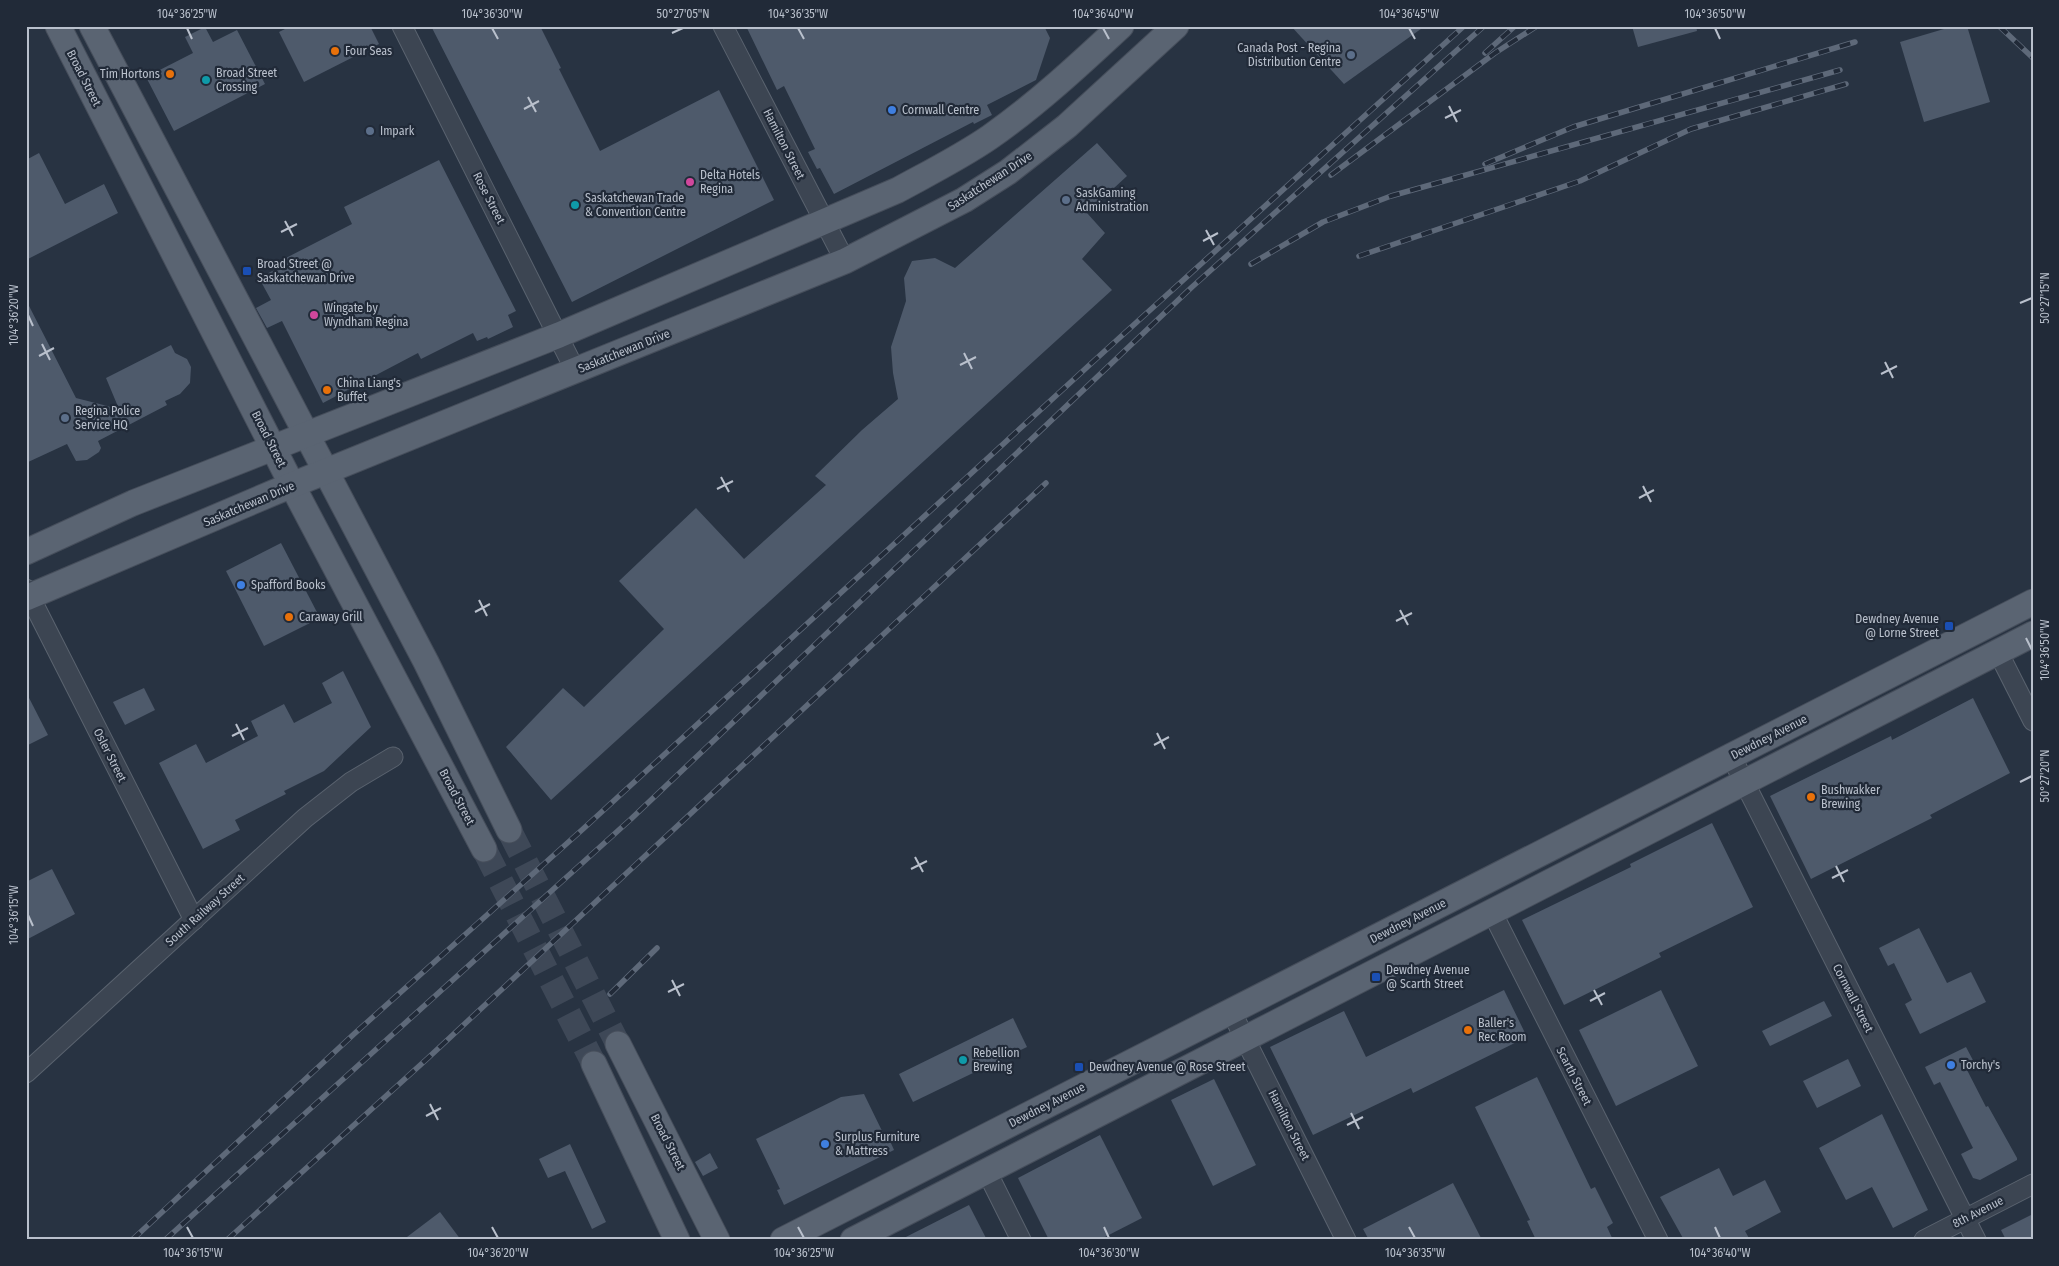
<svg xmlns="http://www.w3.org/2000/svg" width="2059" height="1266" font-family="'Fira Sans Condensed',sans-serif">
<rect width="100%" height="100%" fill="#283342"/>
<g fill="#4e5a6b">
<polygon points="291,26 370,26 379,44 304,82 279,32"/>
<polygon points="431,26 540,26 561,68 559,69 600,151 719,90 774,200 572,302"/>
<polygon points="746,26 1044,26 1050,38 1036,80 987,105 992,115 974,124 973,122 834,194 820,168 817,169 808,152 815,149 784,86 777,90"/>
<polygon points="1291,26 1425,26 1344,84"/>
<polygon points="1632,26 1696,26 1697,31 1638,47"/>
<polygon points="1954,26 1967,26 1990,102 1924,122 1900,42"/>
<polygon points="205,27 213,42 237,30 265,84 174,131 146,77 193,53 185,37"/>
<polygon points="1097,143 1127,176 1087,213 1105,233 1082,259 1112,290 551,800 506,747 563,688 584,707 664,629 619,581 696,508 744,559 826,485 815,476 862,430 898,399 893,373 891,347 906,301 904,278 912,261 935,258 955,268"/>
<polygon points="39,153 65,204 104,184 118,213 26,260 26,160"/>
<polygon points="439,160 516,311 508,315 513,327 488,339 487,337 477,341 473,333 421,359 418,353 323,403 282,321 267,328 256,308 271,300 259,278 282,266 280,261 352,224 344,207"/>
<polygon points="26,300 76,398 119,409 106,378 171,345 175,353 187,359 191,367 190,383 180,394 165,401 167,405 98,441 101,448 99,452 87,460 76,461 67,444 26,463"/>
<polygon points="281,543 320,618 264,646 226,571"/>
<polygon points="343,671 371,727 324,771 284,791 286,794 235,820 240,830 203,849 159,763 196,744 206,763 258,736 251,721 284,704 294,723 332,703 322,683"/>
<polygon points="144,688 155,710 125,725 113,702"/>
<polygon points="26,692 48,735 26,746"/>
<polygon points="1973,698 2010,773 1930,815 1932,818 1811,879 1770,796 1891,736 1892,740"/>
<polygon points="1712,823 1753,907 1659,953 1661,957 1564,1005 1522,920 1631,867 1630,864"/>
<polygon points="52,869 75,914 26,940 26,882"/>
<polygon points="1919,928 1947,983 1971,972 1986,1002 1920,1034 1905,1004 1912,1000 1894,963 1888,966 1879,948"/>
<polygon points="1504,990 1527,1037 1413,1093 1411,1088 1313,1135 1270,1047 1344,1011 1366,1057"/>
<polygon points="1661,990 1698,1066 1616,1106 1579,1030"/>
<polygon points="1824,1001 1832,1016 1770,1046 1762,1031"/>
<polygon points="1013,1018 1027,1047 913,1102 899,1074"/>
<polygon points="1966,1047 1975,1064 1966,1068 1986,1107 1988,1106 2017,1158 2017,1160 1980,1180 1973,1178 1961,1154 1973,1148 1940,1082 1934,1085 1925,1067"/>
<polygon points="1848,1059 1861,1086 1817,1108 1803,1081"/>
<polygon points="1537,1077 1591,1189 1595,1187 1613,1223 1607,1227 1613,1240 1536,1240 1527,1221 1530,1220 1475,1107"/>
<polygon points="1214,1079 1256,1165 1213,1186 1171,1100"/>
<polygon points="864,1094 884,1135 887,1134 894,1150 784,1205 777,1190 780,1189 756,1139 841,1097"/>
<polygon points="1882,1114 1928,1210 1893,1228 1872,1187 1846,1200 1819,1148"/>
<polygon points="1100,1135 1142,1218 1099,1240 1049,1240 1018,1178"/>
<polygon points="570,1144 606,1222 592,1229 565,1171 548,1178 539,1159"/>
<polygon points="710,1153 718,1168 703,1176 695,1162"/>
<polygon points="1719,1168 1733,1196 1765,1180 1781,1212 1745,1231 1750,1240 1684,1240 1660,1197"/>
<polygon points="1453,1183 1482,1240 1369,1240 1363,1229"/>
<polygon points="969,1205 987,1240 900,1240"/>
<polygon points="440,1212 461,1240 403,1240"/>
<polygon points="2033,1214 2033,1240 2006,1240 2001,1230"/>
</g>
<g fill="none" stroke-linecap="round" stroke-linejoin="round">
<g stroke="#3e4857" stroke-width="25" stroke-dasharray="25 12" stroke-linecap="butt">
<polyline points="509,830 618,1044"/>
<polyline points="484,849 594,1064"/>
</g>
<g stroke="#5a636f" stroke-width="21">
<g id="minor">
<polyline points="402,26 575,370"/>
<polyline points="723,26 845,261"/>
<polyline points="26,589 194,920"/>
<polyline points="1998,652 2033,721"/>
<polyline points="1731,756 1976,1240"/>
<polyline points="1492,912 1658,1240"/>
<polyline points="1231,1011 1346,1240"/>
<polyline points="26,1073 305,818 351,782 393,757"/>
<polyline points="987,1172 1021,1240"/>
<polyline points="1924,1240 2033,1184"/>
</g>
</g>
<g stroke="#464e5b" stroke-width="27">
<g id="major">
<polyline points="58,26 292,485 484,849"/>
<polyline points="92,26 426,662 509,830"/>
<path d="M 26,552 L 133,503 L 559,335 L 898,190 C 929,173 961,157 990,137 C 1037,104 1079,65 1121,26"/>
<polyline points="26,598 275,492 845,261 964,200 1008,172 1067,126 1176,26"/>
<polyline points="618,1044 717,1240"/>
<polyline points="594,1064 677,1240"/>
<polyline points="783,1240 2033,602"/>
<polyline points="853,1240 2033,634"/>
</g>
</g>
<use href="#minor" stroke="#3c4552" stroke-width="19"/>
<use href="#major" stroke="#5a6472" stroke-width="25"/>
<g stroke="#5e6979" stroke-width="5.5">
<g id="rail">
<polyline points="1999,26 2033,58"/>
<polyline points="1485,53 1515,26"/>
<polyline points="1485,164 1573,127 1855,42"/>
<polyline points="1331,175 1495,53 1537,26"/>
<polyline points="1359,256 1580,181 1691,129 1846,84"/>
<polyline points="1251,264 1323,222 1391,196 1840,70"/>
<polyline points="610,994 657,948"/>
<polyline points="132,1240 354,1034 583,829 1096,359 1464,26"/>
<polyline points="165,1240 631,819 1192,287 1484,26"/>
<polyline points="227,1240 428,1058 1046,483"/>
</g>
</g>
<use href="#rail" stroke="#212a38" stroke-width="4" stroke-dasharray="11" stroke-linecap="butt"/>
</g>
<path fill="none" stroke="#b9c0cc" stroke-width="2" d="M 187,28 L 192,39M 492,28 L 498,39M 798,28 L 804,39M 1103,28 L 1109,39M 1409,28 L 1415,39M 1715,28 L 1720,39M 672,33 L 683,28M 528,97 L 536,112M 1449,106 L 1457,122M 524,109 L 539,101M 1445,118 L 1461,110M 285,221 L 293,236M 1206,230 L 1214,245M 281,232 L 297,224M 1203,241 L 1218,233M 2020,303 L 2032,298M 28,315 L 33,326M 42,344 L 50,360M 964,353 L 972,369M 39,356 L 54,348M 1885,362 L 1893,378M 960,365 L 976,357M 1881,374 L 1897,366M 721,477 L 729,492M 1643,486 L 1651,502M 717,489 L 733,481M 1639,498 L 1654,490M 479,600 L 487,616M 1400,610 L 1408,625M 475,612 L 490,604M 1396,621 L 1412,613M 2026,638 L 2032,650M 236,724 L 244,740M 1157,733 L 1165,749M 232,736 L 248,728M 1154,745 L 1169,737M 2020,782 L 2032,776M 915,857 L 923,872M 1836,866 L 1844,882M 911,869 L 927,861M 1832,878 L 1848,870M 28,915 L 33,926M 672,980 L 680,996M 1594,990 L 1602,1005M 668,992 L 684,984M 1590,1001 L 1605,993M 430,1104 L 438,1120M 1351,1113 L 1359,1129M 426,1116 L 441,1108M 1347,1125 L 1363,1117M 187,1227 L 193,1238M 492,1227 L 498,1238M 798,1227 L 804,1238M 1104,1227 L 1109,1238M 1409,1227 L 1415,1238M 1715,1227 L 1720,1238"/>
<g fill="#e8710a" stroke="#212a38" stroke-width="2">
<circle cx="335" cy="51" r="5"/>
<circle cx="170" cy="74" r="5"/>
<circle cx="327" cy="390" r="5"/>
<circle cx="289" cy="617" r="5"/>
<circle cx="1811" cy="797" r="5"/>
<circle cx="1468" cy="1030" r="5"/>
</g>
<g fill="#5c6f8a" stroke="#212a38" stroke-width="2">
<circle cx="1351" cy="55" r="5"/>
<circle cx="370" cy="131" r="5"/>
<circle cx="1066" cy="200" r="5"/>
<circle cx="65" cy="418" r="5"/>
</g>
<g fill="#0f9aa8" stroke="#212a38" stroke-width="2">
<circle cx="206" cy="80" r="5"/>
<circle cx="575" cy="205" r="5"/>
<circle cx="963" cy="1060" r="5"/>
</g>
<g fill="#3f7fe0" stroke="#212a38" stroke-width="2">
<circle cx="892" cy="110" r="5"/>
<circle cx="241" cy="585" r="5"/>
<circle cx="1951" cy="1065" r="5"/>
<circle cx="825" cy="1144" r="5"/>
</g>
<g fill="#d1479c" stroke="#212a38" stroke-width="2">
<circle cx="690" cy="182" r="5"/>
<circle cx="314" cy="315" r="5"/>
</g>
<g fill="#1a4fb4" stroke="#212a38" stroke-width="2">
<rect x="242" y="266" width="10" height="10" rx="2.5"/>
<rect x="1944" y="621" width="10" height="10" rx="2.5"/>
<rect x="1371" y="972" width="10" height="10" rx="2.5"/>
<rect x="1074" y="1062" width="10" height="10" rx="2.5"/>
</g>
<g text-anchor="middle" stroke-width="4.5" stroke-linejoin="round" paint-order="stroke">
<g font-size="12" fill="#b9c0cc" stroke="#212a38" text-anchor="start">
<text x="1341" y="52" text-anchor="end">Canada Post - Regina<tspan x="1341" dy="14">Distribution Centre</tspan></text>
<text x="345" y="55">Four Seas</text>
<text x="216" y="77">Broad Street<tspan x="216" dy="14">Crossing</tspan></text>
<text x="160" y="78" text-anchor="end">Tim Hortons</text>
<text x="902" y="114">Cornwall Centre</text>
<text x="380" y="135">Impark</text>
<text x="700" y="179">Delta Hotels<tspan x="700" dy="14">Regina</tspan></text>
<text x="1076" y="197">SaskGaming<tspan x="1076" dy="14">Administration</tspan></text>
<text x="585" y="202">Saskatchewan Trade<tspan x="585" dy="14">&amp; Convention Centre</tspan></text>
<text x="257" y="268">Broad Street @<tspan x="257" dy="14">Saskatchewan Drive</tspan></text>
<text x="324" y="312">Wingate by<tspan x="324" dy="14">Wyndham Regina</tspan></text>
<text x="337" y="387">China Liang's<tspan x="337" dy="14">Buffet</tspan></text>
<text x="75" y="415">Regina Police<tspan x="75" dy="14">Service HQ</tspan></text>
<text x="251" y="589">Spafford Books</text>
<text x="299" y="621">Caraway Grill</text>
<text x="1939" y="623" text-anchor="end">Dewdney Avenue<tspan x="1939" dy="14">@ Lorne Street</tspan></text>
<text x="1821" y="794">Bushwakker<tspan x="1821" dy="14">Brewing</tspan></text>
<text x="1386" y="974">Dewdney Avenue<tspan x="1386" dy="14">@ Scarth Street</tspan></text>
<text x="1478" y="1027">Baller's<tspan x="1478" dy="14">Rec Room</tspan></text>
<text x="973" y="1057">Rebellion<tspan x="973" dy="14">Brewing</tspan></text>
<text x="1961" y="1069">Torchy's</text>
<text x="1089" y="1071">Dewdney Avenue @ Rose Street</text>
<text x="835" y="1141">Surplus Furniture<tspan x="835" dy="14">&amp; Mattress</tspan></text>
</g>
<g font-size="12" fill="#b9c0cc" stroke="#212a38">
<text transform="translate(84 78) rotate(63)" y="4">Broad Street</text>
<text transform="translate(784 144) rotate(63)" y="4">Hamilton Street</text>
<text transform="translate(990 181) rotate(-33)" y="4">Saskatchewan Drive</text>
<text transform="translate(489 198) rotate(63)" y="4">Rose Street</text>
<text transform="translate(624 351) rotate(-22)" y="4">Saskatchewan Drive</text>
<text transform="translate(269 439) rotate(63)" y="4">Broad Street</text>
<text transform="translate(249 504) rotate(-23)" y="4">Saskatchewan Drive</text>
<text transform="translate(1769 737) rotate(-27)" y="4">Dewdney Avenue</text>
<text transform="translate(110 755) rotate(63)" y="4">Osler Street</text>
<text transform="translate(457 797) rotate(62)" y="4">Broad Street</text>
<text transform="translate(205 910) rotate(-42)" y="4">South Railway Street</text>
<text transform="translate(1408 921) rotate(-27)" y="4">Dewdney Avenue</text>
<text transform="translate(1853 998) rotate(63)" y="4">Cornwall Street</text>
<text transform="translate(1574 1076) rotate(63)" y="4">Scarth Street</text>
<text transform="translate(1047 1105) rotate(-27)" y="4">Dewdney Avenue</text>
<text transform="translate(1289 1125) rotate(63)" y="4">Hamilton Street</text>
<text transform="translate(668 1142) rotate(63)" y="4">Broad Street</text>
<text transform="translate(1978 1212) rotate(-27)" y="4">8th Avenue</text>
</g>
</g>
<rect width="2059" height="1266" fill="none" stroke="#212a38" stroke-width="55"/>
<rect x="28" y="28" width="2004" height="1210" fill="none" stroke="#b9c0cc" stroke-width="2"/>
<g font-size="12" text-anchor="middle" fill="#b9c0cc">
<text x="187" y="18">104°36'25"W</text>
<text x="492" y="18">104°36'30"W</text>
<text x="683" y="18">50°27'05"N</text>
<text x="798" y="18">104°36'35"W</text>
<text x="1103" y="18">104°36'40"W</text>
<text x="1409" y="18">104°36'45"W</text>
<text x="1715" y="18">104°36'50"W</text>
<text transform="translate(2045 298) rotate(-90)" y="4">50°27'15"N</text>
<text transform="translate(14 315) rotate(-90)" y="4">104°36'20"W</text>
<text transform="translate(2045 650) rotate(-90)" y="4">104°36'50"W</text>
<text transform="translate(2045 776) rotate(-90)" y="4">50°27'20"N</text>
<text transform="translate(14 915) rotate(-90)" y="4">104°36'15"W</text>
<text x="193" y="1257">104°36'15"W</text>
<text x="498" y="1257">104°36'20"W</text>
<text x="804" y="1257">104°36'25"W</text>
<text x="1109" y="1257">104°36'30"W</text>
<text x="1415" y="1257">104°36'35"W</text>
<text x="1720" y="1257">104°36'40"W</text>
</g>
</svg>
